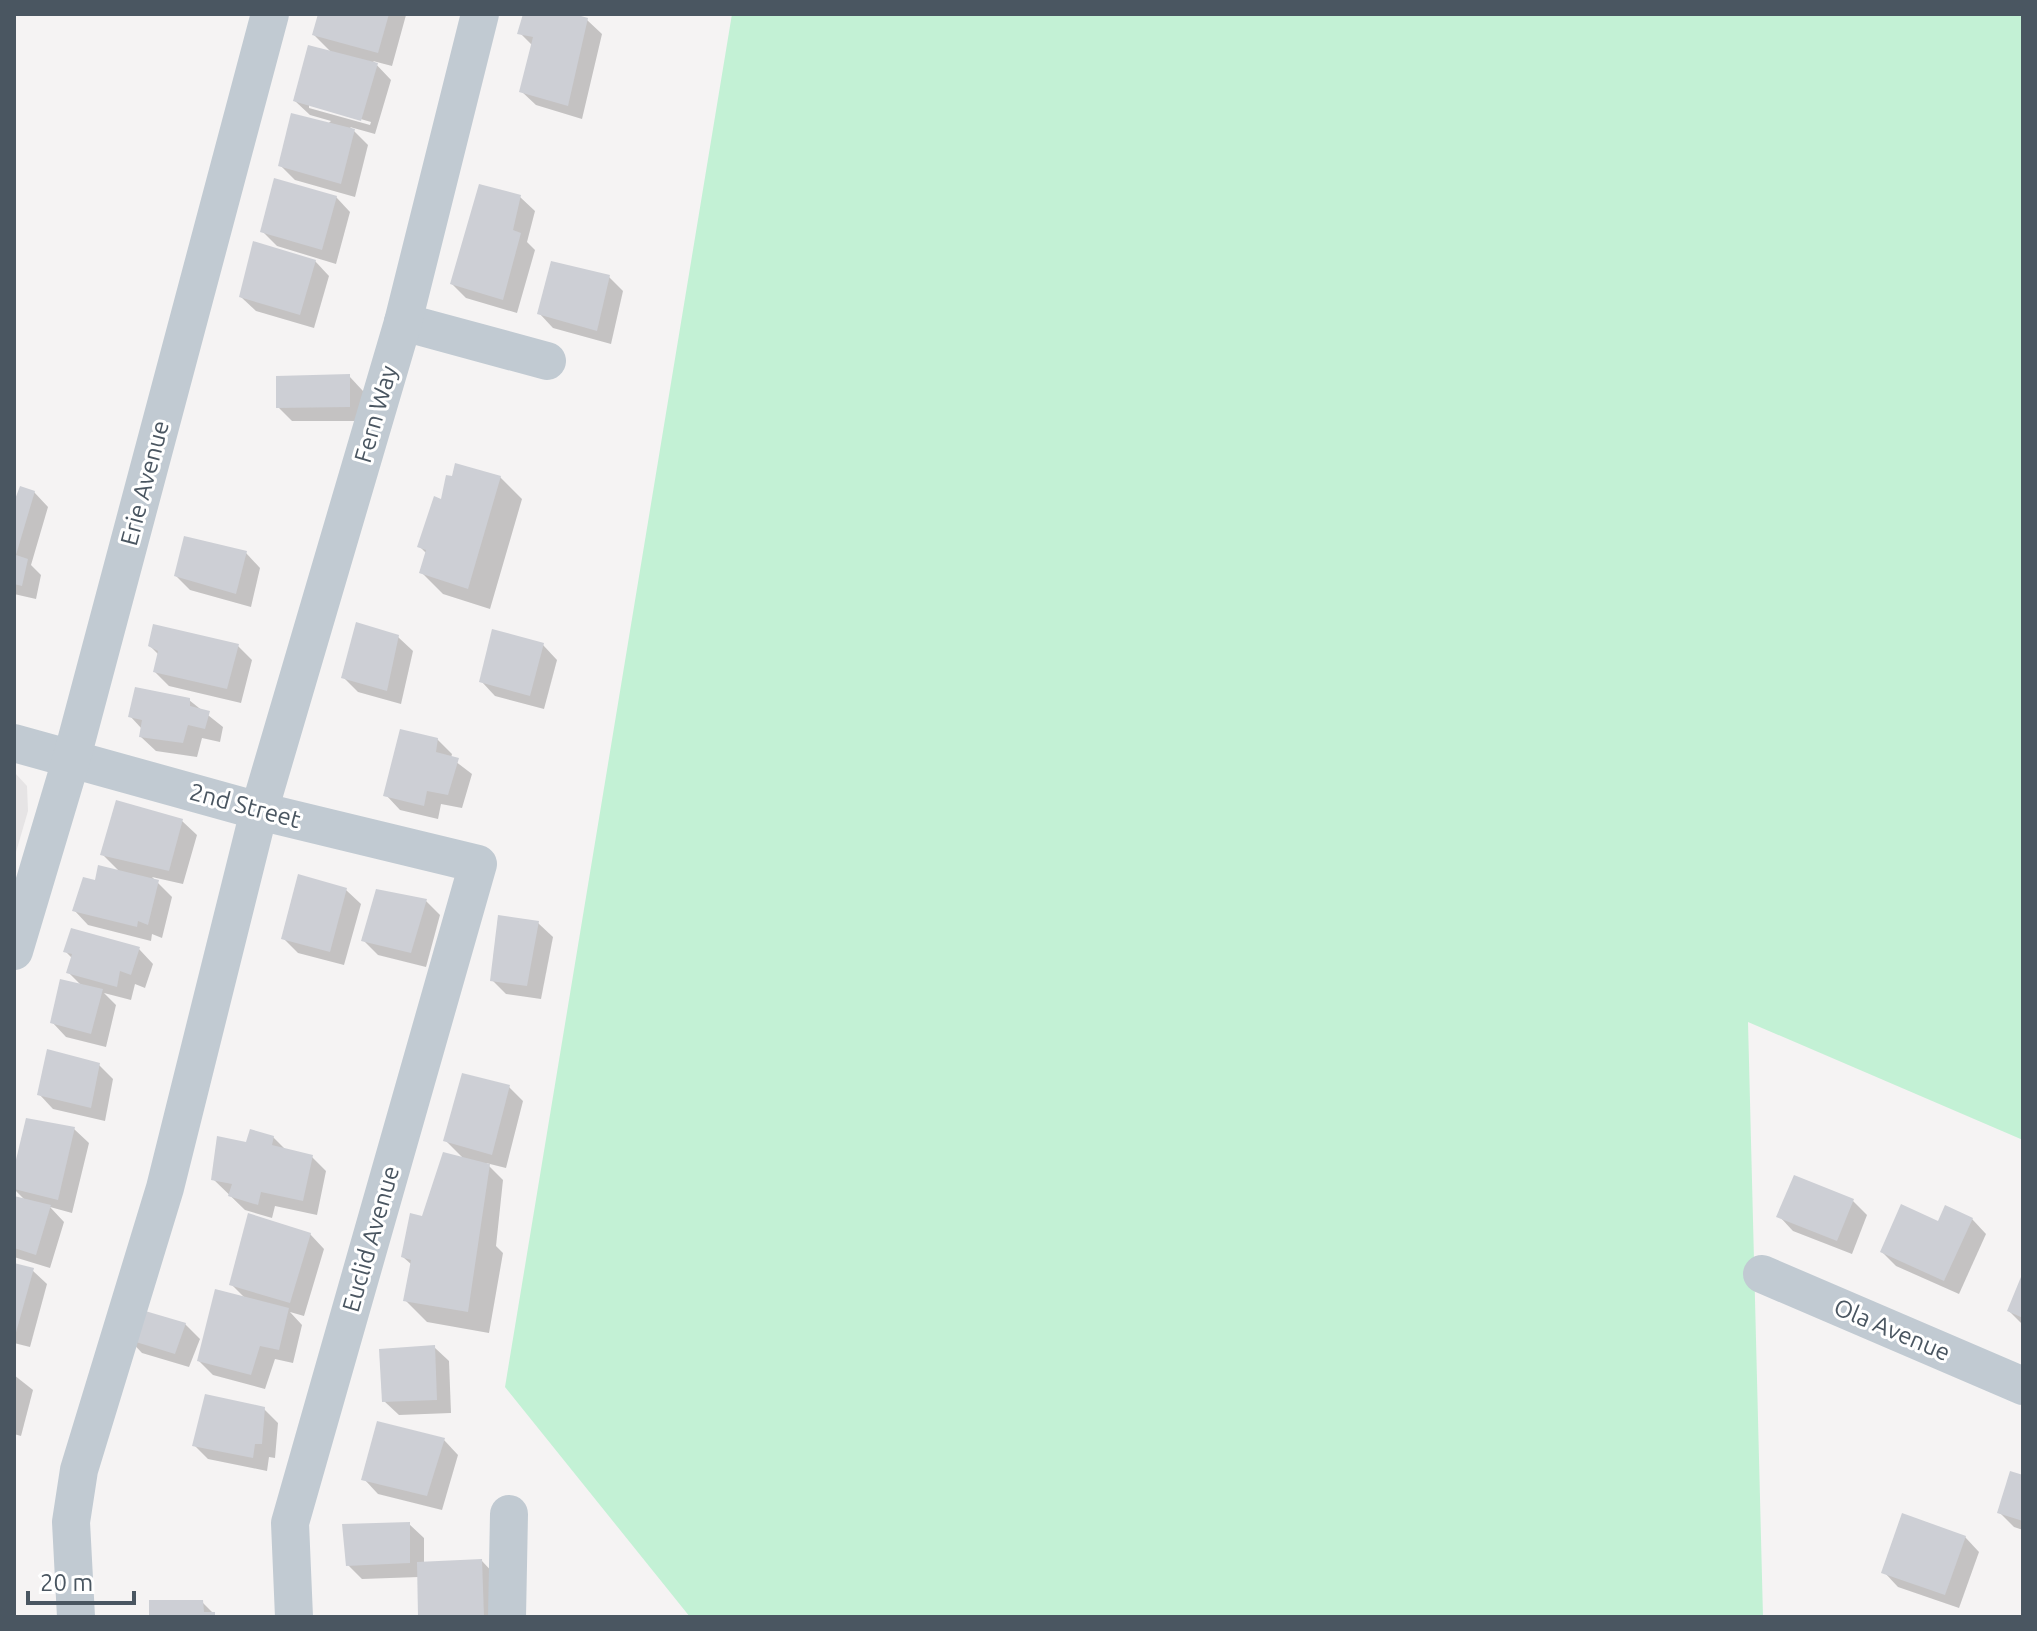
<svg xmlns="http://www.w3.org/2000/svg" width="2037" height="1631" font-family="Ubuntu,sans-serif">
<rect width="100%" height="100%" fill="#f5f3f3"/>
<polygon fill="#e6e4e5" points="14,772 27,786 28,811 14,859"/>
<polygon fill="#c3f1d5" points="732,14 2023,14 2023,1140 1748,1022 1763,1617 690,1617 505,1387"/>
<g fill="#0003" fill-rule="evenodd">
<path d="M 320,14 L 406,15 L 392,66 L 373,61 L 391,80 L 375,134 L 350,127 L 368,145 L 355,197 L 295,180 L 281,166 L 331,121 L 310,115 L 295,101 L 332,53 L 314,35 ZM 309,104 L 371,122 L 370,125 L 309,108 Z"/>
<polygon points="525,14 566,14 587,20 602,34 582,119 536,105 521,91 533,46 520,33"/>
<polygon points="336,197 350,212 336,264 277,246 262,231"/>
<polygon points="520,197 535,211 527,242 535,250 517,313 466,298 452,284"/>
<polygon points="315,261 329,276 314,328 256,311 241,297"/>
<polygon points="609,277 623,291 611,344 553,328 539,313"/>
<polygon points="349,376 363,391 364,421 292,421 278,407"/>
<polygon points="500,477 522,499 490,609 443,594 421,572 427,554 419,546 442,502"/>
<polygon points="34,492 48,507 31,565 41,575 36,599 14,594 14,504"/>
<polygon points="246,553 260,568 251,607 190,590 176,576"/>
<polygon points="398,637 413,651 401,704 358,692 343,677"/>
<polygon points="543,645 557,660 544,709 495,696 481,681"/>
<polygon points="150,646 238,646 252,660 241,703 169,686 155,672 159,655"/>
<polygon points="189,700 223,727 220,742 202,738 197,757 156,751 141,737 142,729 130,716"/>
<polygon points="437,739 452,754 451,758 472,774 462,808 441,804 438,819 400,810 386,795"/>
<polygon points="182,821 197,835 183,884 152,877 172,897 162,938 152,934 151,941 88,925 74,910 97,882 121,873 102,854"/>
<polygon points="346,890 361,904 344,965 298,953 283,938"/>
<polygon points="426,901 440,915 426,967 378,955 363,940"/>
<polygon points="538,923 553,937 541,999 506,994 492,980"/>
<polygon points="139,949 153,964 145,988 135,984 131,1000 104,993 116,1005 106,1047 66,1037 52,1022 82,986 68,972 73,959 66,952"/>
<polygon points="99,1065 113,1079 105,1121 53,1109 39,1094"/>
<polygon points="509,1087 523,1101 506,1168 486,1163 503,1180 496,1246 503,1253 489,1333 427,1322 405,1300 412,1265 403,1257 464,1159 446,1141"/>
<polygon points="74,1129 89,1143 72,1213 50,1207 64,1222 50,1268 14,1257 14,1198 26,1201 14,1189 14,1177"/>
<polygon points="273,1137 287,1151 312,1157 326,1171 317,1215 275,1206 272,1218 245,1210 213,1179 248,1144"/>
<polygon points="1853,1201 1867,1215 1852,1254 1793,1231 1779,1216"/>
<polygon points="1972,1219 1986,1234 1959,1294 1896,1266 1882,1252"/>
<polygon points="310,1234 324,1249 304,1316 290,1312 302,1325 293,1363 275,1359 265,1389 213,1375 199,1361 246,1299 231,1284"/>
<polygon points="14,1265 32,1270 47,1284 30,1347 14,1343"/>
<polygon points="2023,1279 2023,1325 2009,1311"/>
<polygon points="185,1324 200,1339 189,1367 142,1353 128,1338"/>
<polygon points="434,1347 449,1361 451,1413 399,1415 384,1401"/>
<polygon points="14,1375 33,1390 21,1436 14,1434"/>
<polygon points="264,1409 278,1423 275,1458 269,1457 267,1471 208,1459 194,1445"/>
<polygon points="444,1440 458,1455 442,1510 378,1494 364,1479"/>
<polygon points="2023,1478 2023,1530 2014,1527 1999,1512"/>
<polygon points="409,1524 424,1538 424,1564 482,1561 496,1576 498,1617 420,1617 419,1577 362,1579 348,1565"/>
<polygon points="1965,1537 1979,1552 1959,1608 1898,1587 1884,1572"/>
<polygon points="202,1602 217,1617 151,1617"/>
</g>
<g fill="#cdcfd5">
<polygon points="318,14 389,14 378,53 312,35"/>
<polygon points="523,14 574,14 588,18 568,106 519,92 533,37 517,34"/>
<polygon points="308,45 378,63 361,121 293,101"/>
<polygon points="291,113 355,129 341,184 278,166"/>
<polygon points="274,178 337,196 322,250 260,232"/>
<polygon points="479,184 521,195 513,230 521,233 503,300 450,284"/>
<polygon points="253,241 316,260 300,315 239,297"/>
<polygon points="551,261 610,275 597,331 537,314"/>
<polygon points="350,374 350,407 276,408 276,376"/>
<polygon points="455,463 501,476 468,589 419,573 426,550 417,547 434,496 441,499 446,475 452,476"/>
<polygon points="20,486 35,491 16,555 28,559 22,586 14,584 14,502"/>
<polygon points="184,536 247,551 236,594 174,576"/>
<polygon points="356,622 399,635 387,691 341,678"/>
<polygon points="153,624 239,644 227,689 153,672 158,651 148,646"/>
<polygon points="492,629 544,643 530,696 479,682"/>
<polygon points="135,687 190,698 190,706 210,711 205,729 188,725 183,743 139,737 142,720 128,717"/>
<polygon points="400,729 438,738 436,752 459,758 448,795 427,791 424,806 383,796"/>
<polygon points="116,800 183,819 169,871 100,855"/>
<polygon points="98,865 159,880 148,925 138,921 137,927 72,911 83,877 95,880"/>
<polygon points="298,874 347,888 330,952 281,939"/>
<polygon points="376,889 427,899 411,953 361,941"/>
<polygon points="498,915 539,921 527,986 490,981"/>
<polygon points="71,928 140,947 131,975 120,971 117,987 66,973 72,954 63,952"/>
<polygon points="60,979 103,989 91,1034 50,1023"/>
<polygon points="47,1049 100,1063 91,1108 37,1095"/>
<polygon points="462,1073 510,1085 492,1155 443,1141"/>
<polygon points="26,1118 75,1127 58,1200 14,1189 14,1168"/>
<polygon points="250,1129 274,1136 272,1145 313,1155 303,1201 261,1192 258,1205 228,1196 232,1184 211,1180 217,1136 246,1142"/>
<polygon points="443,1152 490,1164 468,1312 403,1301 411,1260 401,1257 410,1213 422,1216"/>
<polygon points="1794,1175 1854,1199 1837,1241 1776,1217"/>
<polygon points="14,1196 51,1205 36,1255 14,1248"/>
<polygon points="1901,1204 1938,1221 1945,1205 1973,1218 1944,1281 1880,1252"/>
<polygon points="248,1213 311,1233 290,1303 229,1285"/>
<polygon points="14,1263 34,1268 15,1336 14,1336"/>
<polygon points="2023,1272 2023,1318 2007,1311"/>
<polygon points="215,1289 289,1308 279,1350 260,1346 251,1375 197,1361"/>
<polygon points="135,1308 186,1323 175,1354 126,1339"/>
<polygon points="435,1345 437,1400 382,1402 379,1349"/>
<polygon points="205,1394 265,1407 262,1444 255,1444 253,1458 192,1446"/>
<polygon points="377,1421 445,1438 427,1496 361,1480"/>
<polygon points="2010,1471 2023,1475 2023,1521 1997,1513"/>
<polygon points="1902,1513 1966,1536 1945,1595 1881,1573"/>
<polygon points="410,1522 410,1563 346,1566 342,1524"/>
<polygon points="482,1559 484,1617 418,1617 417,1562"/>
<polygon points="149,1600 203,1600 204,1612 215,1612 215,1617 149,1617"/>
</g>
<g fill="none" stroke-linecap="round" stroke-linejoin="round">
<g stroke="#c1cad2" stroke-width="38">
<polyline points="403,322 547,361"/>
<polyline points="14,743 259,811 478,864 290,1523 294,1617"/>
<polyline points="14,951 72,757 270,14"/>
<polyline points="1762,1274 2023,1386"/>
<polyline points="76,1617 71,1522 79,1470 165,1188 259,811 403,322 480,14"/>
<polyline points="507,1617 509,1514"/>
</g>
</g>
<g text-anchor="middle" stroke-width="6" stroke-linejoin="round" paint-order="stroke">
<g font-size="24" fill="#4a5661" stroke="#fff">
<text transform="translate(376 414) rotate(-74)" y="8">Fern Way</text>
<text transform="translate(145 483) rotate(-75)" y="8">Erie Avenue</text>
<text transform="translate(245 806) rotate(15)" y="8">2nd Street</text>
<text transform="translate(371 1239) rotate(-74)" y="8">Euclid Avenue</text>
<text transform="translate(1892 1330) rotate(23)" y="8">Ola Avenue</text>
</g>
</g>
<rect width="2037" height="1631" fill="none" stroke="#4a5661" stroke-width="32"/>
<path d="M28 1591v12h106v-12" fill="none" stroke="#4a5661" stroke-width="4"/>
<text x="40" y="1591" font-size="24" fill="#4a5661" stroke="#ffffff" stroke-width="6" paint-order="stroke">20 m</text>
</svg>
